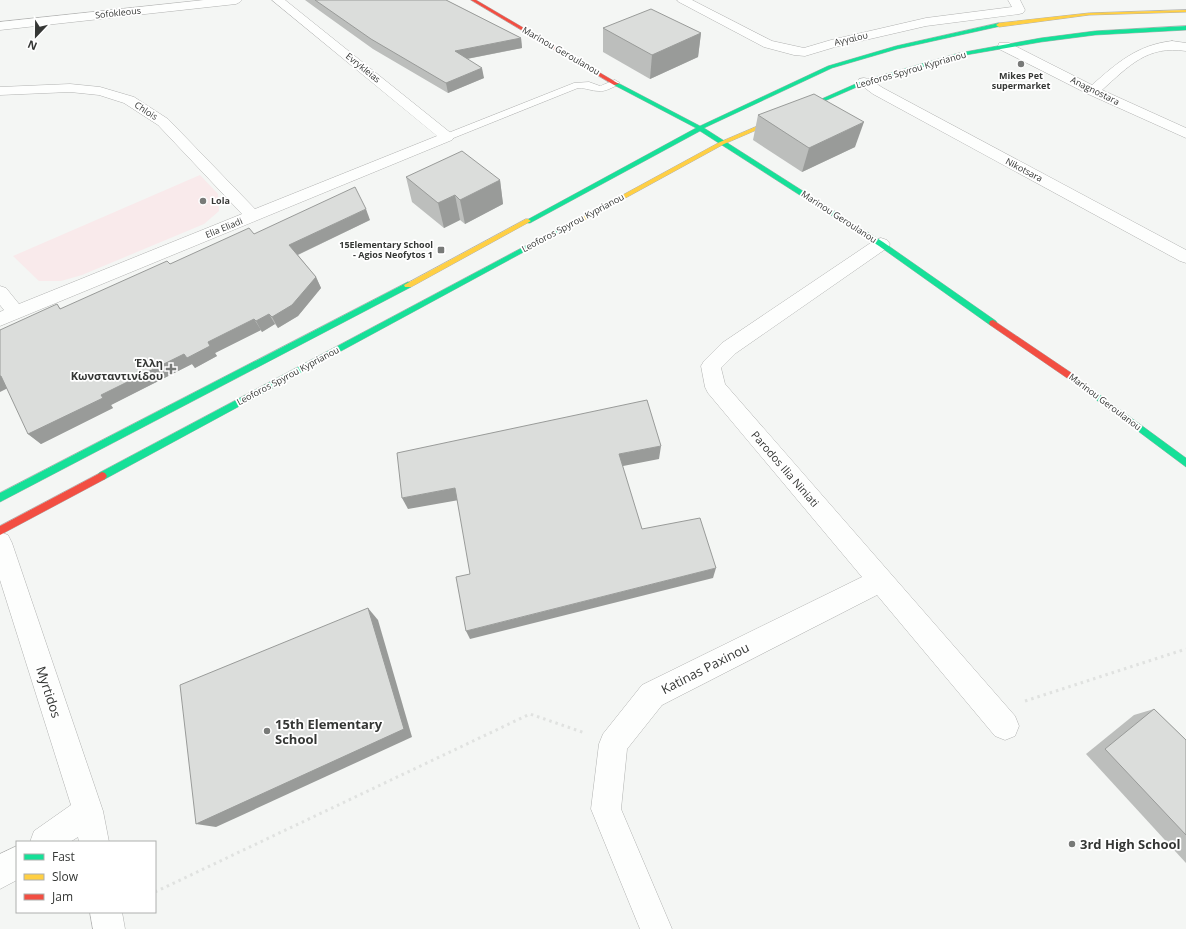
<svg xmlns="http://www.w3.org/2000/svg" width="1186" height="929" font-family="'Open Sans',sans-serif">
<rect width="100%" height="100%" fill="#f4f6f4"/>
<polygon fill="#f9eaeb" points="200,175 218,194 219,211 204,224 82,275 61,281 39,281 13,256"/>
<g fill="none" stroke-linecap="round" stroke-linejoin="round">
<g stroke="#b1b2b1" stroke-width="1">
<path id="lane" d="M 615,80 L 620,83 L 618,85 C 613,87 605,92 599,91 C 591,91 587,88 578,88 L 451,139 L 447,140 L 442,137 L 443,135 L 574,83 L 589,82 L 600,86 Z"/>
</g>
<g stroke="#b1b2b1" stroke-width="1">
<g id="street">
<polygon points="204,0 242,0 240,2 236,4 0,30 0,22"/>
<polygon points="272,0 285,0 452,134 454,137 452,140 0,326 0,312 4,310 0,305 0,286 6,288 19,304 242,214 158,125 124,103 99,95 70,92 0,95 0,87 70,84 100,87 134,97 168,119 255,209 437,136"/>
<polygon points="677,0 692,0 772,41 804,48 831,40 926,18 1012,7 1008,0 1020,0 1025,10 1023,13 1019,14 926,26 835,47 805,56 794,55 764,47 679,2"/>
<path d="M 1172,41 L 1186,43 L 1186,51 C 1147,45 1129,66 1102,90 L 1186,128 L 1186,138 L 1088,94 L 999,49 L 998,46 L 999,43 L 1009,43 L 1092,85 C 1117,63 1137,45 1172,41 Z"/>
<polygon points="864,78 869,79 883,88 1186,250 1186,263 1180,261 873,94 857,82 859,79"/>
<polygon points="881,238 887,240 890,244 887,248 736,353 721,368 725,384 1015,716 1019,726 1015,736 1005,740 995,736 877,595 662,705 627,749 621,809 672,929 640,929 591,809 599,744 603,734 642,685 862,577 708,393 705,387 701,366 704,361 722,343 875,240"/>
<polygon points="0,532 8,535 12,543 103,811 109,842 79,842 78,837 70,842 30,842 34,831 71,805 0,580"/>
<polygon points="17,846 17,880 0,889 0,854"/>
<polygon points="90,912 122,912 125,929 93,929"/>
</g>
</g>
<g stroke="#b1b2b1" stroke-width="1">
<g id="fast">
<polygon points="999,23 1002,25 1001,26 897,49 832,68 704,128 883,242 996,321 997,323 996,325 990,325 879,246 700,131 530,223 528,223 525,221 696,128 614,85 614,83 618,83 700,126 828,66 896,46"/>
<polygon points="1186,26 1186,30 1095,35 1041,42 960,56 866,83 804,110 799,109 862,81 959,53 1041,38 1095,31"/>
<polygon points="563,226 565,226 568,228 105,479 102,480 99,479 97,476 99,473"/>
<polygon points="408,282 411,283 411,287 0,502 0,493"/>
<polygon points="1070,373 1186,458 1186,467 1067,378 1066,376 1067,374"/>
</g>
</g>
<g stroke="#b1b2b1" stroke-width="1">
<g id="slow">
<polygon points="1186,10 1186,12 1089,15 999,27 996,25 999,23 1089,13"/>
<polygon points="800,108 805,109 724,144 567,230 565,230 562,228 720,142"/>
<polygon points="526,219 528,219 531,221 411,287 405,287 404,285"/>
</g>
</g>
<g stroke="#b1b2b1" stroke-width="1">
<g id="jam">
<polygon points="471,0 476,0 619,84 614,85"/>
<polygon points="993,320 1073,374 1074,376 1073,378 1067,378 990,325 989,323 990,321"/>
<polygon points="102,472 105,473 107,476 105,479 0,535 0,526"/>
</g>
</g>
<g stroke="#e0e2e0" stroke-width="3" stroke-dasharray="2.5 4" stroke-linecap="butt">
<polyline points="1025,701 1186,649"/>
<polyline points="155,892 530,714 585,733"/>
</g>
<use href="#lane" fill="#fdfefd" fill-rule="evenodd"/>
<use href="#street" fill="#fdfefd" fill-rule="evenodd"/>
<use href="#fast" fill="#16e098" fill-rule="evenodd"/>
<use href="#slow" fill="#ffcf43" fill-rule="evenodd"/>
<use href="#jam" fill="#f24e42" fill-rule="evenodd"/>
</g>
<g fill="#bcbebc">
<polygon points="305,0 446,0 521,38 522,48 467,59 484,78 448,93 373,49 320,11"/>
<polygon points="603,28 701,33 698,57 650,79 603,52"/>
<polygon points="758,115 855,147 802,172 753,140"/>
<polygon points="406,177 500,180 503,204 465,224 460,220 444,228 412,202"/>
<polygon points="370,220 298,255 316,277 321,288 298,316 278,328 275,324 262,332 261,330 215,353 217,356 195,368 192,364 111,405 113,408 41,444 28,434 57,304 61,309 170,264 254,234"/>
<polygon points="1154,709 1186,740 1186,863 1086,754 1134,715"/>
</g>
<g fill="#999b99">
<polygon points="701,33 698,57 650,79 652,55"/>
<polygon points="521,38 522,48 456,61 455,51"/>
<polygon points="482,68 484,78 448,93 446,83"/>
<polygon points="864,122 855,147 802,172 809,148"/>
<polygon points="500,180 503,204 465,224 460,200"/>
<polygon points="455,195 460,220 444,228 438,203"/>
<polygon points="366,209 370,220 295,256 289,245"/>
<polygon points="316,277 321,288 298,316 278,328 272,317"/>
<polygon points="269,314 275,324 262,332 256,321"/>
<polygon points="254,319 261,330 215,353 217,356 195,368 192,364 111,405 113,408 41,444 28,434 101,395"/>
<polygon points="0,376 1,376 12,386 0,392"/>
<polygon points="661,446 659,459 618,467 619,454"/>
<polygon points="455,488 459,500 408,509 402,498"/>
<polygon points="716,568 713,578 470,639 466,631"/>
<polygon points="368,608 378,620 412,737 216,827 196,824"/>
</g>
<g fill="#dbdddb" stroke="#999b99">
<polygon points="315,0 446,0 521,38 455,51 482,68 446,83 371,39"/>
<polygon points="651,9 701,33 652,55 603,28"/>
<polygon points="814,94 864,122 809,148 758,115"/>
<polygon points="462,151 500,180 460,200 455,195 438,203 406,177"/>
<polygon points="355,187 366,209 289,245 316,277 292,305 272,317 269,314 256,321 254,319 208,342 210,346 187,358 184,354 101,395 103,398 28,434 1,376 0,376 0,330 57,304 60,309 167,261 170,264 249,228 254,234"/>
<polygon points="647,400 661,446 619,454 642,529 700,518 716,568 466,631 456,577 470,574 455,488 402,498 397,453"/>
<polygon points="368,608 404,729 196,824 180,685"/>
<polygon points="1154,709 1186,740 1186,835 1105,749"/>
</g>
<g fill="#787a78" stroke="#fff" stroke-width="1.5">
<circle cx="1021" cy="64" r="4"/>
<circle cx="203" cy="201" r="4"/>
<rect x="437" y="246" width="8" height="8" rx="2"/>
<path d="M169 363h4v4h4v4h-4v4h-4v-4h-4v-4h4z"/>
<circle cx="267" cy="731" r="4"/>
<circle cx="1072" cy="844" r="4"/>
</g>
<g text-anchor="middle" stroke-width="3.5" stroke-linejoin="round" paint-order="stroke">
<g font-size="9" fill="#353735" stroke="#fff">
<text transform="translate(118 13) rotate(-6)" y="3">Sofokleous</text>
<text transform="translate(851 39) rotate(-13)" y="3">Αγγαίου</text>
<text transform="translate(561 51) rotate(30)" y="3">Marinou Geroulanou</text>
<text transform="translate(363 68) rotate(39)" y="3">Evrykleias</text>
<text transform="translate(911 70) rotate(-16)" y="3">Leoforos Spyrou Kyprianou</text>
<text transform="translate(1095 91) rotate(26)" y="3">Anagnostara</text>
<text transform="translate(146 111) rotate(33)" y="3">Chlois</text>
<text transform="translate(1024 170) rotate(28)" y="3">Nikotsara</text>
<text transform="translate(839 217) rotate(33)" y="3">Marinou Geroulanou</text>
<text transform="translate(573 223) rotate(-28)" y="3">Leoforos Spyrou Kyprianou</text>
<text transform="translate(224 228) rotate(-22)" y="3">Elia Eliadi</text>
<text transform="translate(288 376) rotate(-28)" y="3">Leoforos Spyrou Kyprianou</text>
<text transform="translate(1105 402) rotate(37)" y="3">Marinou Geroulanou</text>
</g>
<g font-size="9" font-weight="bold" fill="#353735" stroke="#fff">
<text x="1021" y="79">Mikes Pet<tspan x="1021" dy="10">supermarket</tspan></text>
<text x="211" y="204" text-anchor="start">Lola</text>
<text x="433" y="248" text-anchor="end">15Elementary School<tspan x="433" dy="10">- Agios Neofytos 1</tspan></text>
</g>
<g font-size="11" font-weight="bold" fill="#353735" stroke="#fff" text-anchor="end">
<text x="163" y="367">Έλλη<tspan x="163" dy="13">Κωνσταντινίδου</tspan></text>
</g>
<g font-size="11" fill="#353735" stroke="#fff">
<text transform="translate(785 469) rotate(49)" y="4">Parodos Ilia Niniati</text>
</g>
<g font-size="13" fill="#353735" stroke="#fff">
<text transform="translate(705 668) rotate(-27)" y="5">Katinas Paxinou</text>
<text transform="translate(49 692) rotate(72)" y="5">Myrtidos</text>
</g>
<g font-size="13" font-weight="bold" fill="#353735" stroke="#fff" text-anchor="start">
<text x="275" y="729">15th Elementary<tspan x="275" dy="15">School</tspan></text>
<text x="1080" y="849">3rd High School</text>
</g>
</g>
<rect x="16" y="841" width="140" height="72" fill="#ffffff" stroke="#aeafae"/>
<rect x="24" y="854" width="20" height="6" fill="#16e098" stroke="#aeafae"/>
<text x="52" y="861" font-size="12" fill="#353735">Fast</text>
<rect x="24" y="874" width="20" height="6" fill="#ffcf43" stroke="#aeafae"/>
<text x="52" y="881" font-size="12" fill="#353735">Slow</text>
<rect x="24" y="894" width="20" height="6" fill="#f24e42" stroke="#aeafae"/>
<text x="52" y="901" font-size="12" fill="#353735">Jam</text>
<g transform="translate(36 36) rotate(202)" stroke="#ffffff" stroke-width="3" paint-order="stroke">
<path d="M0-3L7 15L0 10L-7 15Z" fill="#353735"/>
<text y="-6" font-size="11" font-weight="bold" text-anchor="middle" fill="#353735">N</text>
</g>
</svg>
